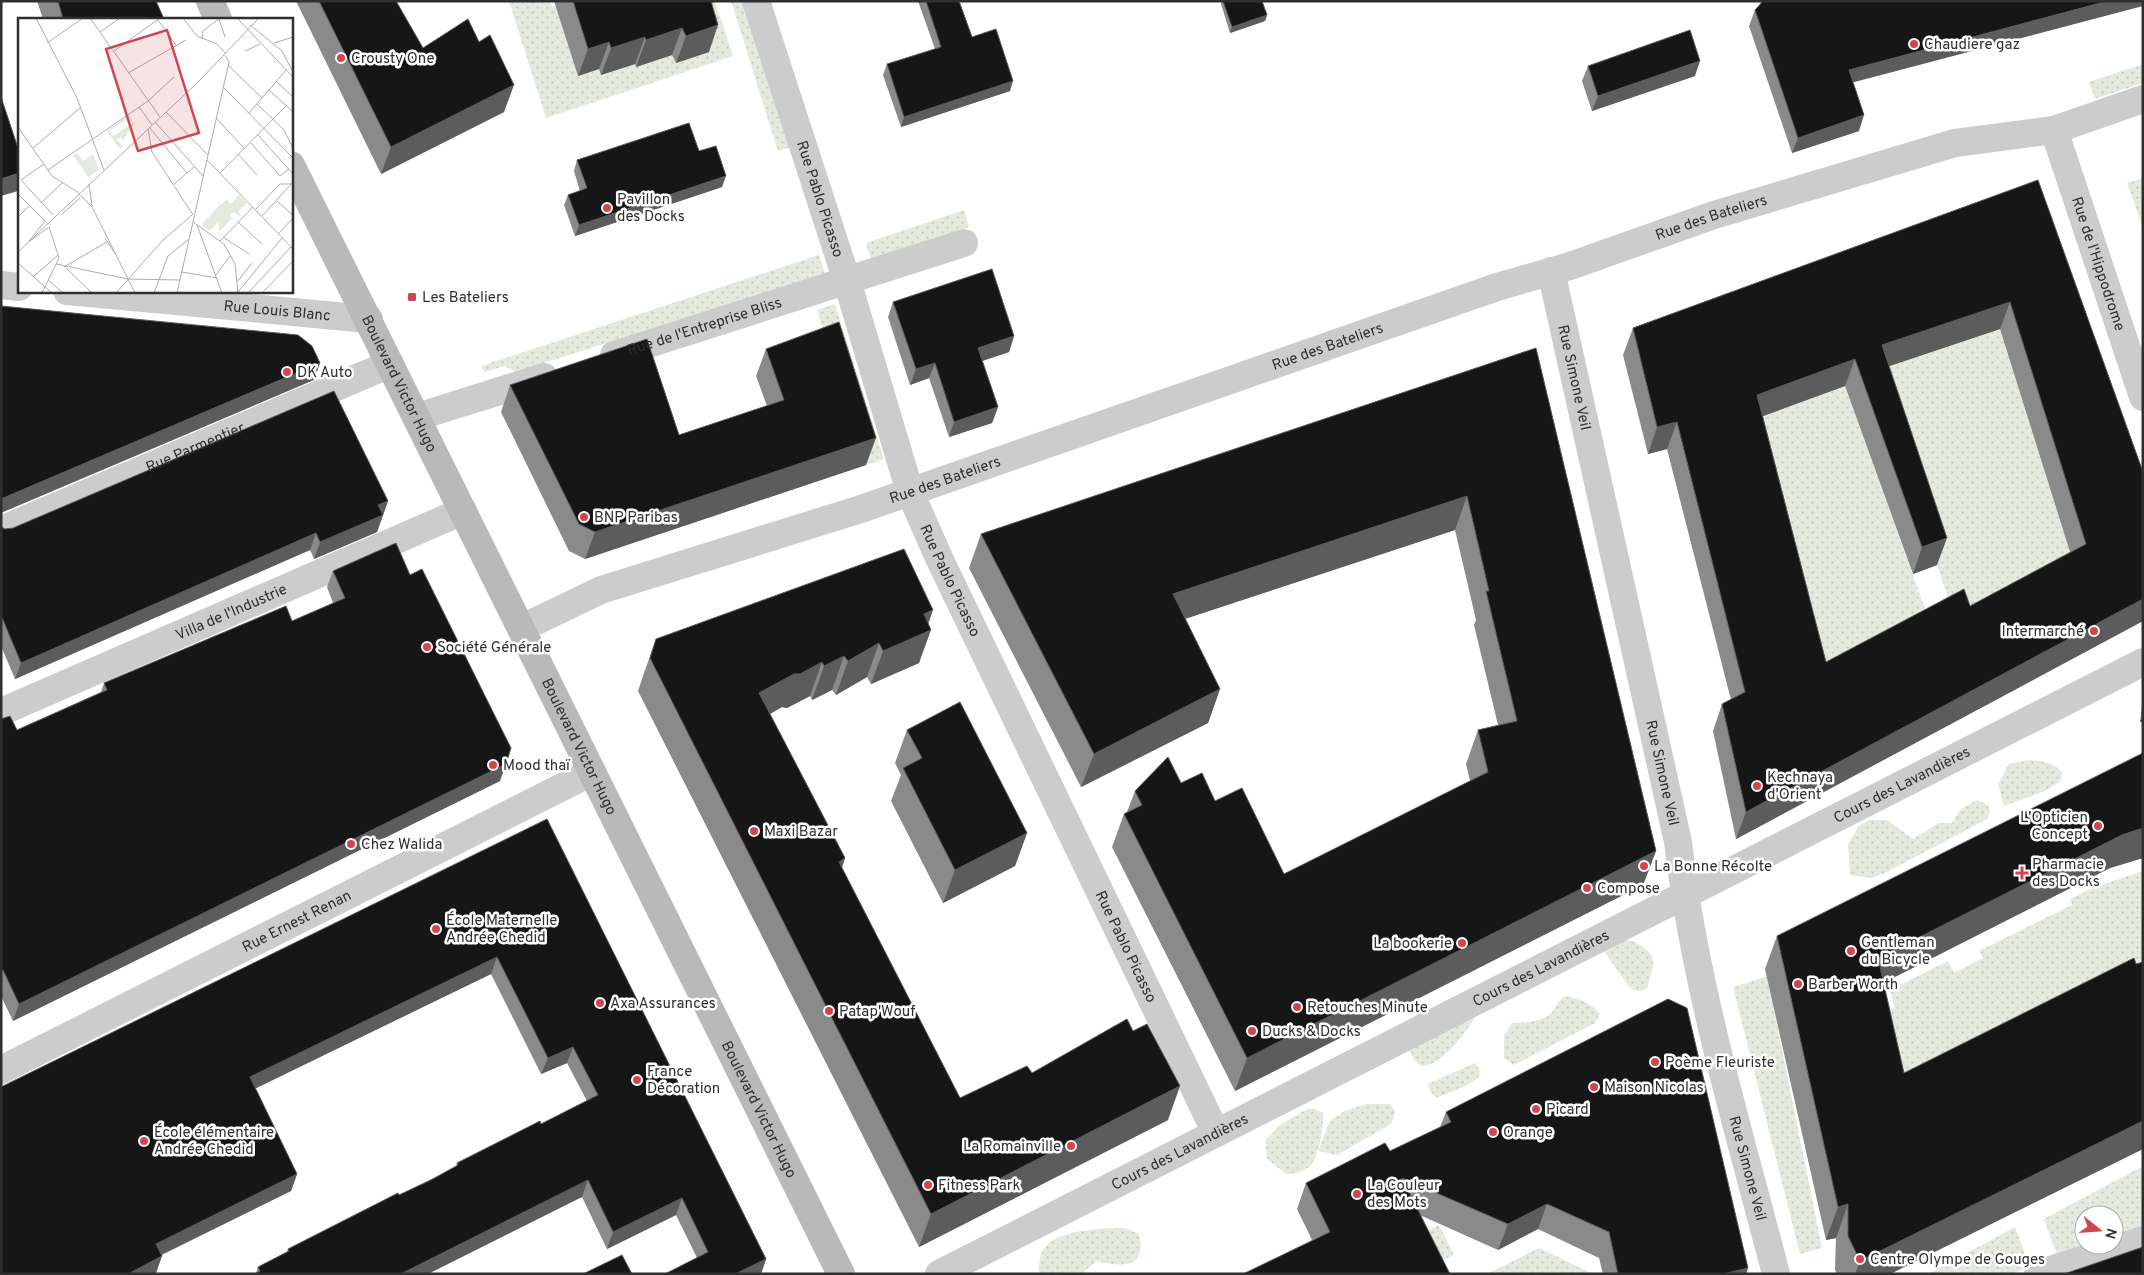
<svg xmlns="http://www.w3.org/2000/svg" width="2144" height="1275" font-family="Overpass,sans-serif">
<defs>
<pattern id="grass-dots" width="8" height="8" patternUnits="userSpaceOnUse" patternTransform="scale(1.25)"><rect width="8" height="8" fill="#e5eade"/><path d="M2 2h.1M6 6h.1" fill="none" stroke="#c5c9bf" stroke-width="1.8" stroke-linecap="round"/></pattern>
</defs>
<rect width="100%" height="100%" fill="#fff"/>
<g fill="url(#grass-dots)">
<polygon points="509,1 550,1 552,6 556,6 578,75 599,69 602,75 635,64 637,67 672,55 676,63 693,1 715,1 733,56 546,118"/>
<polygon points="731,1 745,1 791,147 778,151"/>
<polygon points="2143,64 2143,83 2095,99 2089,82"/>
<polygon points="2143,178 2143,228 2127,183"/>
<polygon points="964,210 969,227 871,260 866,243"/>
<polygon points="819,255 825,273 516,372 504,366 485,372 481,366"/>
<polygon points="835,304 884,459 866,465 817,310"/>
<polygon points="2000,329 2076,571 1960,633 1872,372"/>
<polygon points="1845,386 1932,628 1816,689 1747,422"/>
<path d="M 2030,760 C 2043,761 2052,762 2062,772 L 2061,781 L 2045,791 L 2004,806 L 1998,784 L 2009,764 Z"/>
<polygon points="1977,800 1988,805 1990,811 1987,819 1885,873 1872,878 1850,875 1848,844 1859,826 1869,820 1887,820 1913,839 1939,823 1952,823 1961,809"/>
<polygon points="2143,871 2143,973 1908,1090 1889,1010 1895,1009 1890,990 1948,961 1954,973 1983,958 1979,951 2072,905 2070,899 2095,887"/>
<path d="M 1624,938 C 1657,951 1657,956 1647,988 C 1641,992 1637,992 1630,988 L 1603,950 Z"/>
<polygon points="1767,976 1822,1248 1800,1254 1733,987"/>
<path d="M 1565,996 C 1580,999 1591,1003 1600,1014 L 1595,1023 L 1514,1065 L 1504,1058 L 1504,1035 L 1512,1023 C 1525,1022 1543,1023 1552,1012 C 1557,1005 1558,1001 1565,996 Z"/>
<path d="M 1477,1012 C 1471,1028 1441,1066 1423,1066 C 1414,1065 1410,1050 1407,1044 Z"/>
<path d="M 1475,1063 L 1480,1070 L 1479,1077 C 1467,1087 1451,1092 1436,1098 L 1430,1091 L 1428,1084 Z"/>
<polygon points="1366,1104 1391,1104 1395,1112 1391,1124 1337,1155 1318,1151 1330,1121 1345,1111"/>
<path d="M 1307,1109 L 1315,1109 L 1323,1113 C 1324,1126 1319,1158 1309,1167 C 1302,1172 1294,1174 1286,1174 L 1267,1159 L 1265,1141 L 1280,1125 Z"/>
<polygon points="2143,1166 2143,1232 2114,1243 2114,1215 2084,1215 2084,1245 2060,1263 2044,1219"/>
<polygon points="1439,1225 1454,1255 1425,1268 1414,1237"/>
<polygon points="2015,1227 2030,1267 2012,1274 1928,1274"/>
<path d="M 1113,1228 L 1125,1228 L 1139,1234 C 1147,1270 1121,1267 1096,1261 L 1082,1274 L 1040,1274 C 1037,1268 1039,1264 1040,1259 C 1045,1230 1091,1230 1113,1228 Z"/>
<polygon points="1539,1248 1591,1273 1591,1274 1487,1274"/>
</g>
<g fill="none" stroke-linecap="round" stroke-linejoin="round">
<g stroke="#ccc" stroke-width="28">
<path id="s1" d="M 756,1 L 847,281 L 910,492 L 939,558 L 1216,1133"/>
<path id="s2" d="M 2054,130 L 2143,397"/>
<path id="s3" d="M 1551,271 L 1678,842 C 1695,988 1739,1131 1776,1274"/>
<polyline points="1,285 19,287"/>
<path id="s4" d="M 67,291 L 369,319"/>
<path id="s5" d="M 614,355 L 964,243"/>
<polyline points="417,417 544,377"/>
<path id="s6" d="M 1,530 L 390,364"/>
<path id="s7" d="M 522,628 L 601,590 L 861,509 L 1497,287 L 1570,266 L 1714,215 L 1955,143 L 2054,130 L 2143,99"/>
<path id="s8" d="M 1,712 L 463,511"/>
<path id="s9" d="M 1,1070 L 592,772"/>
<path id="s10" d="M 939,1274 L 2143,662"/>
<polyline points="2038,1274 2143,1240"/>
</g>
<g stroke="#b9b9b9" stroke-width="28">
<polyline points="210,1 218,19"/>
<path id="s11" d="M 291,165 L 841,1274"/>
</g>
</g>
<g fill="#8a8a8a" fill-rule="evenodd">
<polygon points="37,1 156,1 164,19 43,19"/>
<polygon points="296,1 396,1 423,48 504,112 381,174"/>
<polygon points="554,1 711,1 709,52 676,63 672,55 636,67 635,64 601,75 599,69 578,76"/>
<polygon points="918,1 959,1 972,37 1010,91 901,127 883,75 887,64 935,49"/>
<polygon points="1222,1 1262,1 1267,15 1265,21 1230,33 1221,4"/>
<polygon points="1755,10 1853,83 1859,131 1792,153 1749,26"/>
<polygon points="1588,66 1695,76 1592,111 1582,81"/>
<polygon points="699,151 722,187 575,236 564,205 568,195 580,191 574,171 577,160"/>
<path d="M 2038,180 L 2143,472 L 2143,621 L 1736,839 L 1713,731 L 1722,704 L 1731,700 L 1667,449 L 1648,454 L 1623,355 L 1633,328 ZM 2000,329 L 2070,552 L 1970,606 L 1826,662 L 1763,416 L 1845,386 L 1913,574 L 1937,565 L 1889,366 Z"/>
<polygon points="893,302 1014,336 1009,352 982,361 998,407 992,423 949,437 929,378 910,385 888,317"/>
<polygon points="1536,348 1656,851 1643,885 1235,1091 1112,847 1124,814 1127,812 1135,791 1181,783 1215,801 1284,874 1470,781 1466,764 1478,730 1498,725 1474,625 1476,620 1455,530 1185,619 1220,689 1208,723 1081,787 969,568 981,534"/>
<polygon points="766,349 866,465 585,559 569,551 501,412 510,385 679,435 767,406 756,376"/>
<polygon points="388,501 377,532 314,559 310,550 15,679 1,646 1,527 5,529"/>
<polygon points="333,571 500,781 13,1021 1,996 1,719 17,730 101,692 104,683 292,621 333,603 327,587"/>
<polygon points="928,623 919,663 871,684 867,677 836,695 832,690 812,700 810,696 787,708 782,707 770,714 845,858 842,868 960,1098 1032,1073 1168,1120 919,1247 638,691 644,673 656,639"/>
<polygon points="2143,699 2143,722 2140,722"/>
<polygon points="907,730 1027,833 1015,866 943,903 891,801 901,775 895,763"/>
<polygon points="2143,753 2143,858 2110,868 1883,983 1904,1073 2143,1149 1890,1274 1837,1274 1835,1270 1836,1238 1826,1240 1765,969 1777,936"/>
<polygon points="547,819 766,1259 761,1274 665,1274 697,1258 676,1215 607,1249 582,1197 256,1273 258,1267 287,1252 288,1249 456,1167 457,1163 541,1124 587,1101 567,1063 541,1074 491,974 255,1088 297,1174 291,1191 162,1255 156,1273 1,1274"/>
<polygon points="1446,1112 1748,1268 1746,1274 1603,1274 1599,1258 1538,1229 1498,1250 1422,1216 1312,1240 1297,1209 1306,1183 1390,1151 1440,1127"/>
</g>
<g fill="#5c5c5c">
<polygon points="2108,1 2143,1 2143,6 1843,85 1849,70"/>
<polygon points="1267,15 1265,21 1230,33 1232,27"/>
<polygon points="718,25 709,52 676,63 686,36"/>
<polygon points="682,28 672,55 636,67 646,40"/>
<polygon points="645,37 635,64 601,75 611,48"/>
<polygon points="609,42 599,69 578,76 588,49"/>
<polygon points="1700,61 1695,76 1592,111 1598,96"/>
<polygon points="1013,81 1010,91 901,127 904,117"/>
<polygon points="514,85 504,112 381,174 391,147"/>
<polygon points="1864,115 1859,131 1792,153 1798,138"/>
<polygon points="19,173 19,188 18,191 1,196 1,179"/>
<polygon points="726,176 722,187 575,236 579,225"/>
<polygon points="2010,302 2000,329 1872,372 1882,345"/>
<polygon points="1014,336 1009,352 973,364 978,348"/>
<polygon points="1855,359 1845,386 1747,422 1757,395"/>
<polygon points="320,363 314,380 1,513 1,499"/>
<polygon points="935,363 929,378 910,385 916,369"/>
<polygon points="998,407 992,423 949,437 954,422"/>
<polygon points="1677,422 1667,449 1648,454 1657,427"/>
<polygon points="876,438 866,465 585,559 595,532"/>
<polygon points="1467,496 1455,530 1160,627 1173,594"/>
<polygon points="388,501 377,532 314,559 320,542 378,505"/>
<polygon points="316,533 310,550 15,679 21,663"/>
<polygon points="1947,538 1937,565 1913,574 1922,547"/>
<polygon points="2143,599 2143,621 1736,839 1746,812"/>
<polygon points="933,610 925,633 931,630 919,663 871,684 883,651 924,614"/>
<polygon points="879,643 867,677 836,695 848,661"/>
<polygon points="844,656 832,690 812,700 824,666"/>
<polygon points="822,662 810,696 787,708 782,707 747,727 759,693 794,674"/>
<polygon points="1220,689 1208,723 1081,787 1094,754"/>
<polygon points="2143,715 2143,722 2140,722"/>
<polygon points="506,764 500,781 13,1021 19,1004"/>
<polygon points="2143,828 2143,858 2110,868 1865,992 1878,958 2122,835"/>
<polygon points="1027,833 1015,866 943,903 955,870"/>
<polygon points="1656,851 1643,885 1235,1091 1247,1058"/>
<polygon points="845,858 833,892 839,862"/>
<polygon points="497,957 491,974 244,1094 250,1077"/>
<polygon points="573,1047 567,1063 541,1074 548,1058"/>
<polygon points="1180,1086 1168,1120 919,1247 931,1214"/>
<polygon points="2143,1121 2143,1149 1890,1274 1855,1274 1860,1261"/>
<polygon points="297,1174 291,1191 150,1260 156,1244"/>
<polygon points="588,1180 582,1197 428,1274 401,1274"/>
<polygon points="682,1198 676,1215 607,1249 613,1232"/>
<polygon points="1547,1204 1538,1229 1498,1250 1508,1224"/>
<polygon points="1848,1204 1836,1238 1826,1240 1838,1207"/>
<polygon points="162,1256 156,1273 154,1274 128,1274"/>
<polygon points="766,1259 761,1274 735,1274"/>
<polygon points="1748,1268 1746,1274 1723,1274"/>
</g>
<g fill="#161616" stroke="#5c5c5c" fill-rule="evenodd">
<polygon points="58,1 156,1 164,19 63,19"/>
<polygon points="319,1 396,1 423,48 468,19 479,42 490,35 514,85 391,147"/>
<polygon points="573,1 711,1 718,25 686,36 682,28 646,40 645,37 611,48 609,42 588,49"/>
<polygon points="926,1 959,1 972,37 996,29 1013,81 904,117 887,64 941,47"/>
<polygon points="1223,1 1262,1 1267,15 1232,27"/>
<polygon points="1763,1 2108,1 1849,70 1864,115 1798,138 1755,10"/>
<polygon points="1690,30 1700,61 1598,96 1588,66"/>
<polygon points="1,97 19,151 19,173 1,179"/>
<polygon points="689,123 699,151 716,146 726,176 579,225 568,195 587,188 577,160"/>
<path d="M 2038,180 L 2143,472 L 2143,599 L 1746,812 L 1722,704 L 1745,692 L 1677,422 L 1657,427 L 1633,328 ZM 2010,302 L 2086,544 L 1970,606 L 1964,589 L 1826,662 L 1757,395 L 1855,359 L 1922,547 L 1947,538 L 1882,345 Z"/>
<polygon points="992,269 1014,336 978,348 998,407 954,422 935,363 916,369 893,302"/>
<polygon points="1,306 298,335 312,346 320,363 1,499"/>
<polygon points="839,322 876,438 595,532 579,524 510,385 647,339 679,435 784,400 766,349"/>
<polygon points="1536,348 1656,851 1247,1058 1124,814 1142,805 1135,791 1168,757 1181,783 1202,773 1215,801 1242,788 1284,874 1488,772 1478,730 1517,721 1486,591 1489,591 1467,496 1173,594 1220,689 1094,754 981,534"/>
<polygon points="334,391 388,501 378,505 383,515 320,542 316,533 21,663 1,615 1,527 5,529 13,528"/>
<polygon points="396,543 410,575 422,569 491,708 511,748 506,764 19,1004 3,970 1,971 1,719 10,716 17,730 107,690 104,683 286,606 292,621 345,598 333,571"/>
<polygon points="904,549 933,610 924,614 931,630 883,651 879,643 848,661 844,656 824,666 822,662 800,674 794,674 759,693 845,858 839,862 960,1098 1027,1066 1032,1073 1127,1019 1133,1031 1147,1024 1180,1086 931,1214 650,658 656,639"/>
<polygon points="960,702 1027,833 955,870 903,768 922,758 907,730"/>
<polygon points="2143,753 2143,828 2122,835 1878,958 1904,1073 2134,958 2136,964 2143,962 2143,1121 1860,1261 1848,1236 1848,1204 1838,1207 1777,936"/>
<polygon points="547,819 766,1259 735,1274 665,1274 708,1252 682,1198 613,1232 588,1180 401,1274 255,1274 260,1271 258,1267 289,1251 288,1249 398,1193 399,1195 431,1180 458,1165 457,1163 540,1121 541,1124 598,1095 573,1047 548,1058 497,957 250,1077 297,1174 156,1244 162,1256 128,1274 1,1274 1,1087"/>
<polygon points="1668,999 1687,1008 1748,1268 1723,1274 1618,1274 1609,1232 1547,1204 1508,1224 1402,1178 1450,1274 1243,1274 1330,1232 1306,1183 1385,1143 1390,1151 1451,1122 1446,1112"/>
<polygon points="2143,1247 2143,1274 2064,1274"/>
<polygon points="622,1255 632,1274 583,1274"/>
</g>
<g fill="#d2454d" stroke="#fff" stroke-width="2">
<circle cx="1914" cy="44" r="5"/>
<circle cx="341" cy="58" r="5"/>
<circle cx="607" cy="208" r="5"/>
<rect x="407" y="292" width="10" height="10" rx="2.5"/>
<circle cx="287" cy="372" r="5"/>
<circle cx="584" cy="517" r="5"/>
<circle cx="2094" cy="631" r="5"/>
<circle cx="427" cy="647" r="5"/>
<circle cx="493" cy="765" r="5"/>
<circle cx="1757" cy="786" r="5"/>
<circle cx="2098" cy="826" r="5"/>
<circle cx="754" cy="831" r="5"/>
<circle cx="351" cy="844" r="5"/>
<circle cx="1644" cy="866" r="5"/>
<path d="M2019.5 865.5h5v5h5v5h-5v5h-5v-5h-5v-5h5z"/>
<circle cx="1587" cy="888" r="5"/>
<circle cx="436" cy="929" r="5"/>
<circle cx="1462" cy="943" r="5"/>
<circle cx="1851" cy="951" r="5"/>
<circle cx="1798" cy="984" r="5"/>
<circle cx="600" cy="1003" r="5"/>
<circle cx="1297" cy="1007" r="5"/>
<circle cx="829" cy="1011" r="5"/>
<circle cx="1252" cy="1031" r="5"/>
<circle cx="1655" cy="1062" r="5"/>
<circle cx="637" cy="1080" r="5"/>
<circle cx="1594" cy="1087" r="5"/>
<circle cx="1536" cy="1109" r="5"/>
<circle cx="1493" cy="1132" r="5"/>
<circle cx="144" cy="1141" r="5"/>
<circle cx="1071" cy="1146" r="5"/>
<circle cx="928" cy="1185" r="5"/>
<circle cx="1357" cy="1194" r="5"/>
<circle cx="1860" cy="1259" r="5"/>
</g>
<g text-anchor="middle" stroke-width="5" stroke-linejoin="round" paint-order="stroke">
<g font-size="15" fill="#2f2f2f" stroke="#fff" text-anchor="start">
<text x="1924" y="49">Chaudiere gaz</text>
<text x="351" y="63">Crousty One</text>
<text x="617" y="204">Pavillon<tspan x="617" dy="17">des Docks</tspan></text>
<text x="422" y="302">Les Bateliers</text>
<text x="297" y="377">DK Auto</text>
<text x="594" y="522">BNP Paribas</text>
<text x="2084" y="636" text-anchor="end">Intermarché</text>
<text x="437" y="652">Société Générale</text>
<text x="503" y="770">Mood thaï</text>
<text x="1767" y="782">Kechnaya<tspan x="1767" dy="17">d'Orient</tspan></text>
<text x="2088" y="822" text-anchor="end">L'Opticien<tspan x="2088" dy="17">Concept</tspan></text>
<text x="764" y="836">Maxi Bazar</text>
<text x="361" y="849">Chez Walida</text>
<text x="2032" y="869">Pharmacie<tspan x="2032" dy="17">des Docks</tspan></text>
<text x="1654" y="871">La Bonne Récolte</text>
<text x="1597" y="893">Compose</text>
<text x="446" y="925">École Maternelle<tspan x="446" dy="17">Andrée Chedid</tspan></text>
<text x="1861" y="947">Gentleman<tspan x="1861" dy="17">du Bicycle</tspan></text>
<text x="1452" y="948" text-anchor="end">La bookerie</text>
<text x="1808" y="989">Barber Worth</text>
<text x="610" y="1008">Axa Assurances</text>
<text x="1307" y="1012">Retouches Minute</text>
<text x="839" y="1016">Patap'Wouf</text>
<text x="1262" y="1036">Ducks &amp; Docks</text>
<text x="1665" y="1067">Poème Fleuriste</text>
<text x="647" y="1076">France<tspan x="647" dy="17">Décoration</tspan></text>
<text x="1604" y="1092">Maison Nicolas</text>
<text x="1546" y="1114">Picard</text>
<text x="154" y="1137">École élémentaire<tspan x="154" dy="17">Andrée Chedid</tspan></text>
<text x="1503" y="1137">Orange</text>
<text x="1061" y="1151" text-anchor="end">La Romainville</text>
<text x="938" y="1190">Fitness Park</text>
<text x="1367" y="1190">La Couleur<tspan x="1367" dy="17">des Mots</tspan></text>
<text x="1870" y="1264">Centre Olympe de Gouges</text>
</g>
<g font-size="15" fill="#2f2f2f" stroke="#fff">
<text dy="5" stroke="none"><textPath href="#s1" startOffset="208">Rue Pablo Picasso</textPath></text>
<text dy="5" stroke="none"><textPath href="#s7" startOffset="1259">Rue des Bateliers</textPath></text>
<text dy="5" stroke="none"><textPath href="#s2" startOffset="141">Rue de l'Hippodrome</textPath></text>
<text dy="5" stroke="none"><textPath href="#s4" startOffset="211">Rue Louis Blanc</textPath></text>
<text dy="5" stroke="none"><textPath href="#s5" startOffset="95">Rue de l'Entreprise Bliss</textPath></text>
<text dy="5" stroke="none"><textPath href="#s7" startOffset="854">Rue des Bateliers</textPath></text>
<text dy="5" stroke="none"><textPath href="#s3" startOffset="109">Rue Simone Veil</textPath></text>
<text dy="5" stroke="none"><textPath href="#s11" startOffset="244">Boulevard Victor Hugo</textPath></text>
<text dy="5" stroke="none"><textPath href="#s6" startOffset="211">Rue Parmentier</textPath></text>
<text dy="5" stroke="none"><textPath href="#s7" startOffset="449">Rue des Bateliers</textPath></text>
<text dy="5" stroke="none"><textPath href="#s1" startOffset="612">Rue Pablo Picasso</textPath></text>
<text dy="5" stroke="none"><textPath href="#s8" startOffset="251">Villa de l'Industrie</textPath></text>
<text dy="5" stroke="none"><textPath href="#s11" startOffset="649">Boulevard Victor Hugo</textPath></text>
<text dy="5" stroke="none"><textPath href="#s3" startOffset="514">Rue Simone Veil</textPath></text>
<text dy="5" stroke="none"><textPath href="#s10" startOffset="1080">Cours des Lavandières</textPath></text>
<text dy="5" stroke="none"><textPath href="#s9" startOffset="331">Rue Ernest Renan</textPath></text>
<text dy="5" stroke="none"><textPath href="#s1" startOffset="1018">Rue Pablo Picasso</textPath></text>
<text dy="5" stroke="none"><textPath href="#s10" startOffset="675">Cours des Lavandières</textPath></text>
<text dy="5" stroke="none"><textPath href="#s11" startOffset="1054">Boulevard Victor Hugo</textPath></text>
<text dy="5" stroke="none"><textPath href="#s10" startOffset="270">Cours des Lavandières</textPath></text>
<text dy="5" stroke="none"><textPath href="#s3" startOffset="919">Rue Simone Veil</textPath></text>
</g>
</g>
<g transform="translate(18 18)">
<rect width="275" height="275" fill="#fff"/>
<path d="M 111,97 L 117,106 L 112,110 L 115,115 L 110,113 L 106,122 L 102,119 L 99,122 L 105,128 L 102,131 L 89,113 ZM 112,99 L 115,105 L 95,118 L 92,113 ZM 59,135 L 65,143 L 75,136 L 81,152 L 70,159 L 55,137 ZM 221,177 L 229,185 L 221,193 L 223,199 L 215,194 L 212,197 L 214,200 L 201,214 L 200,204 L 192,213 L 186,209 L 184,206 L 201,188 L 200,184 L 203,187 L 208,182 L 213,186 Z" fill="#e5eade" fill-rule="evenodd"/>
<path fill="none" stroke="#acacac" stroke-width="1" d="M 18,0 L 59,80 L 86,152M 72,0 L 142,99M 165,0 L 179,18 L 199,26 L 207,35M 219,0 L 275,59M 201,1 L 207,19M 140,2 L 158,27M 232,7 L 264,33 L 275,54M 82,14 L 102,0M 184,21 L 185,13 L 202,0M 29,25 L 65,0M 256,25 L 275,19M 96,33 L 142,0M 227,33 L 242,26M 210,47 L 244,80M 110,55 L 168,22M 258,63 L 275,79M 206,70 L 275,140M 251,72 L 275,94M 239,86 L 266,112 L 275,130M 121,89 L 134,107M 148,94 L 190,137M 231,95 L 269,51M 198,100 L 226,130M 137,104 L 185,158M 0,109 L 34,158 L 61,175M 131,109 L 169,155M 130,111 L 134,134 L 175,197M 240,117 L 275,156M 233,125 L 262,158 L 271,151M 15,130 L 62,90M 220,136 L 239,157M 189,142 L 275,231M 26,146 L 3,162 L 35,197M 30,152 L 130,83 L 156,59M 202,155 L 268,88M 71,166 L 74,188M 156,166 L 176,149M 0,176 L 27,203 L 11,223M 61,176 L 74,189 L 117,275M 259,183 L 275,197M 23,185 L 44,165M 238,191 L 262,166 L 273,166M 44,196 L 62,180M 244,198 L 275,164M 0,199 L 12,187M 175,204 L 206,226 L 217,246 L 220,275M 220,204 L 244,226M 179,207 L 204,275M 261,215 L 275,200M 205,219 L 231,236M 87,220 L 98,237M 12,223 L 31,209 L 41,240 L 24,275M 202,223 L 235,189M 0,234 L 181,63 L 241,0M 0,245 L 34,275M 38,246 L 110,261 L 162,262M 46,249 L 89,224M 48,250 L 74,275M 164,254 L 199,260M 198,257 L 212,238M 15,259 L 40,237M 30,262 L 45,275M 219,264 L 234,245M 220,274 L 264,220M 98,275 L 145,222 L 174,197M 136,275 L 150,238 L 171,221M 159,275 L 211,44 L 207,37M 230,275 L 273,229M 244,275 L 275,243"/>
<path fill="#d2454d" fill-opacity="0.15" stroke="#d2454d" stroke-width="2.5" d="M 149,12 L 181,115 L 120,133 L 88,31 Z"/>
<rect width="275" height="275" fill="none" stroke="#2f2f2f" stroke-width="2.5"/>
</g>
<rect width="2144" height="1275" fill="none" stroke="#2f2f2f" stroke-width="5"/>
<g transform="translate(2099 1230) rotate(107)"><circle r="24" fill="#ffffff" stroke="#acacac"/>
<path d="M0-4L9 19L0 12L-9 19Z" fill="#d2454d"/>
<text y="-8" font-size="14" font-weight="bold" text-anchor="middle" fill="#2f2f2f">N</text>
</g>
</svg>
